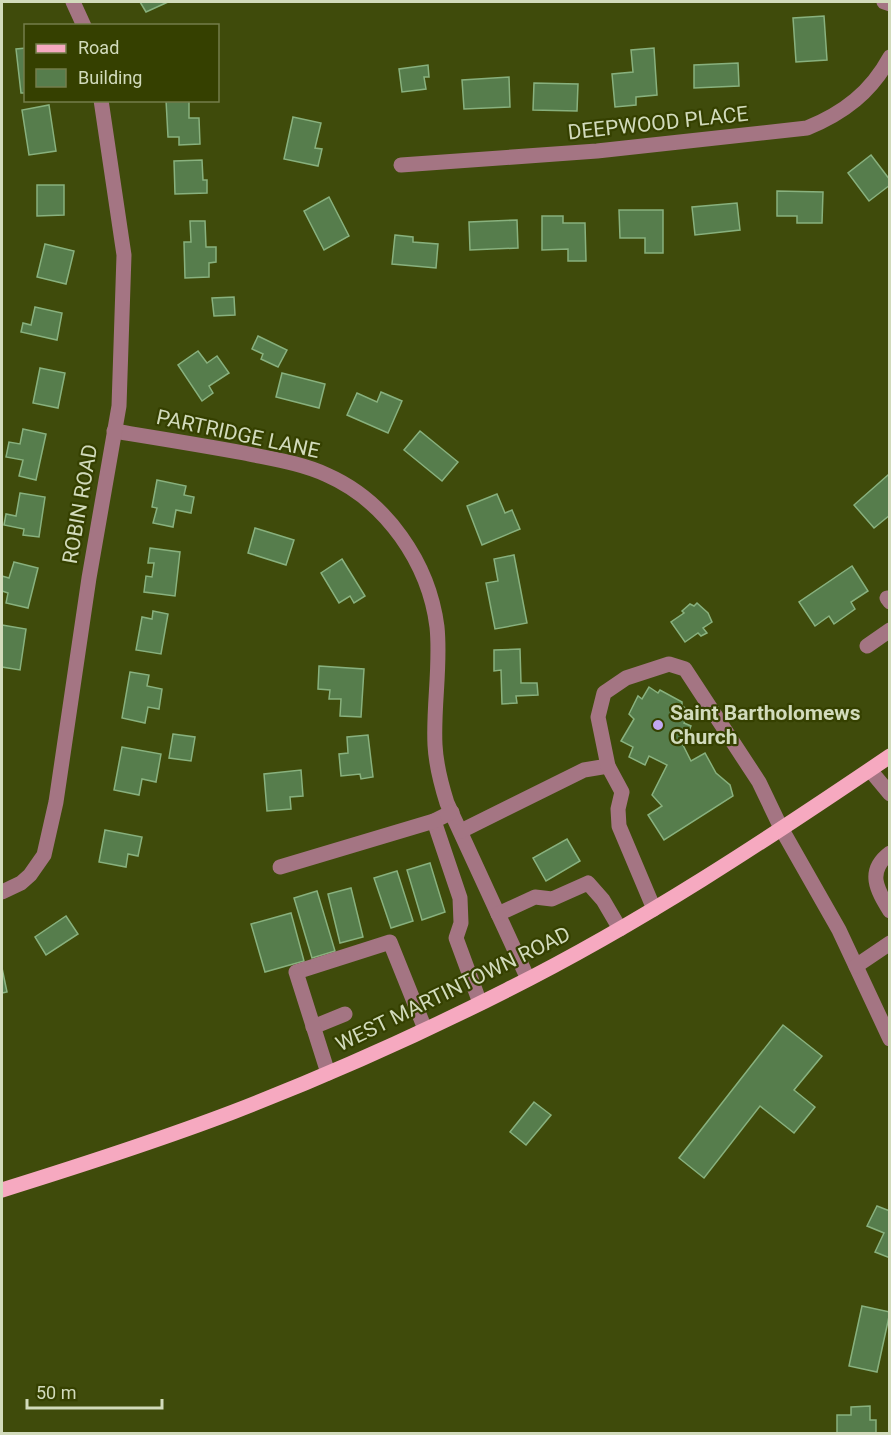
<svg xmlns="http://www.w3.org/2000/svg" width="891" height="1435" font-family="Roboto,sans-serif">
<rect width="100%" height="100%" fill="#3f4b0b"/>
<g fill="#567d4c" stroke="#88b17e" stroke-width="1.5">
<polygon points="140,2 168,2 146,12"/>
<polygon points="824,16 827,60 796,62 793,18"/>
<polygon points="26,48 26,93 21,93 16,49"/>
<polygon points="654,48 657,95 636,97 636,105 615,107 612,74 633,72 631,50"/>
<polygon points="738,63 739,86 694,88 694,65"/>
<polygon points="428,65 429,77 424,77 426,89 402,92 399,69"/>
<polygon points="509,77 510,107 464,109 462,80"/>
<polygon points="534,83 578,84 577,111 533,110"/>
<polygon points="166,100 189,100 189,118 199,118 200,144 179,145 179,137 168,137"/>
<polygon points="49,105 56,151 29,155 22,110"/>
<polygon points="293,117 321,123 315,148 322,149 318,166 284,159"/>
<polygon points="871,155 890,180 890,185 869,201 848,173"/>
<polygon points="202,160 203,180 207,180 207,193 175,194 174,161"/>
<polygon points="37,185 64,185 64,215 37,216"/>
<polygon points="777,191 823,192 822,223 797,223 797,216 777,216"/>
<polygon points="329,197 349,236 324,250 304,211"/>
<polygon points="737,203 740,230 695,235 692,207"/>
<polygon points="619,210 663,210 663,253 645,253 645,238 620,238"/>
<polygon points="542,216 563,216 563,223 585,223 586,261 568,261 568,249 542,250"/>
<polygon points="517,220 518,248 470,250 469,222"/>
<polygon points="190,221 205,221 206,247 216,247 216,262 209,263 209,277 185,278 184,242 191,242"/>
<polygon points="395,235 413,237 413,242 438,244 436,268 392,264"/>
<polygon points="45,244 74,251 66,284 37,277"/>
<polygon points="234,297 235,315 214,316 212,298"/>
<polygon points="35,307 62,313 57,340 21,332 23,323 31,325"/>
<polygon points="258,336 287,350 278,367 261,359 263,354 252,349"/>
<polygon points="198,351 207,363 217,356 229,373 209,386 213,393 202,401 178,365"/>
<polygon points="40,368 65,373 58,408 33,403"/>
<polygon points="282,373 325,384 319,408 276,397"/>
<polygon points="381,392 402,401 388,433 347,415 357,393 377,402"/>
<polygon points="23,429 46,434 36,480 19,476 23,460 6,457 9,442 20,444"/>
<polygon points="420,431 458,462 442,481 404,450"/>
<polygon points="888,475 890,477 890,515 874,528 854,505"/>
<polygon points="157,480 186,486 184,495 194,497 191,513 176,510 173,527 153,523 157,508 152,507"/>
<polygon points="20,493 45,497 39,537 23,535 24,529 4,525 6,514 16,516"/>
<polygon points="497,494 505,513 512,510 520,529 482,545 467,506"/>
<polygon points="255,528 294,540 286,565 248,553"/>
<polygon points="150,548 180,552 175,596 144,592 146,576 152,577 154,563 148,563"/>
<polygon points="514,555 527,623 495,629 486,583 498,581 494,559"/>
<polygon points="342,559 365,596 354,603 350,596 339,603 321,573"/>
<polygon points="14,562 38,568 28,608 6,603 8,593 2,591 2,576 9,578"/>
<polygon points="852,566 868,591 851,602 855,609 834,624 829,616 815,626 799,602"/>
<polygon points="697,603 708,613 712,622 703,628 707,633 701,636 698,633 685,642 671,622 684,613 682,611 690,604 694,606"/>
<polygon points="153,611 168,614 161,654 136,650 142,617 152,619"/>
<polygon points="2,625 26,629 20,670 2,667"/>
<polygon points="520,649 521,683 537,683 538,695 516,696 517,703 502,704 501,670 494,671 494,650"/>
<polygon points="319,666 364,669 361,717 340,716 341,699 329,699 330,690 318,689"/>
<polygon points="130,672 149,675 147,686 162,689 159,709 148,707 145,723 122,718"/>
<polygon points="649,687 658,693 660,690 682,702 682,706 690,711 684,723 691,726 683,745 691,761 705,753 716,773 730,785 733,796 664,840 648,815 662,806 652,795 667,765 649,756 645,765 629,757 633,747 621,741 634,719 629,714 638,696 642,699"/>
<polygon points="173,734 195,737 191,761 169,758"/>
<polygon points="368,735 373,777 361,779 360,774 341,776 339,754 348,753 347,737"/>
<polygon points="122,747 161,754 156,782 142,779 139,795 114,790"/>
<polygon points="301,770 303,796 290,797 291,809 267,811 264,774"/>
<polygon points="105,830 142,837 138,856 128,854 126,867 99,862"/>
<polygon points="567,839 580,861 546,881 533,858"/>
<polygon points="430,863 445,912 422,920 407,870"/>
<polygon points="397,871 413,921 391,928 374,878"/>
<polygon points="351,888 363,937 340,943 328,894"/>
<polygon points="317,891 335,951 312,958 294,898"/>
<polygon points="291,913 304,961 265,972 251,924"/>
<polygon points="66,916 78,934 46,955 35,937"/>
<polygon points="2,968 7,992 2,993"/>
<polygon points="783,1025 822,1056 794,1090 815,1107 794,1133 760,1106 704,1178 679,1158"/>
<polygon points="534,1102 551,1115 526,1145 510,1132"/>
<polygon points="877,1206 890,1211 890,1258 875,1252 884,1233 867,1226"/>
<polygon points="862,1306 890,1312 877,1372 849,1366"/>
<polygon points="870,1406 870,1420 876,1420 876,1434 837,1434 837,1415 851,1415 851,1407"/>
</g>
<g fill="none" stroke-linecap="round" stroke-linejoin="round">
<g stroke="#a47583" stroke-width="15">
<polyline points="73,2 84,26"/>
<polyline points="884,2 890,4"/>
<path d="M 401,165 L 597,151 L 807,128 C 844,113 871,92 890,57"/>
<path d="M 114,431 C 157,438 201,445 244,453 C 272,459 301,463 327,475 C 386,501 429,563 437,627 C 441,666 433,706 435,745 C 436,765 441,784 447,803 L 528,979"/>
<polyline points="887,598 890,602"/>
<polyline points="867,646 890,630"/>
<polyline points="870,770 890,794"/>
<polyline points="452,812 434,821 460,898 461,923 456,938 480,1003"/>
<polyline points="461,831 584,770 608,766"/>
<path d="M 890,853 C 866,871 877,890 890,911"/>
<polyline points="280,867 434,821"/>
<polyline points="2,892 21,883 30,875 44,855 56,802 89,578 119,406 124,255 101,100"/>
<polyline points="654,909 619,826 618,809 622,792 608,766 598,717 604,693 626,678 669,664 685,669 759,782 781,828 839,930 890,1039"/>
<polyline points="498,914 535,897 552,899 588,883 603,900 620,929"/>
<polyline points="856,966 890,943"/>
<polyline points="313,1027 345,1014"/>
<polyline points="328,1073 296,972 390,942 425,1029"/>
</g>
<path stroke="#f6a9c0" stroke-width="15" d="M 2,1190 C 79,1166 157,1141 233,1112 C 326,1076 418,1035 507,990 C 641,923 766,840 890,756"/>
</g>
<circle fill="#c1a8f3" stroke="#354000" stroke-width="2" cx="658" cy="725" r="6"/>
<g text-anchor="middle" stroke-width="4.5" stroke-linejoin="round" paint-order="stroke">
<g font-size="21" fill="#d2dbbc" stroke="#354000">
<text transform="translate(658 123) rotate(-6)" y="7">DEEPWOOD PLACE</text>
<text transform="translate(238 434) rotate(12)" y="7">PARTRIDGE LANE</text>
<text transform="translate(80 504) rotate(-80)" y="7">ROBIN ROAD</text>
<text transform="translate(453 989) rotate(-26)" y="7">WEST MARTINTOWN ROAD</text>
</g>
<g font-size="21" font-weight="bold" fill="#d2dbbc" stroke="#354000" text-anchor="start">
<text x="670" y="720">Saint Bartholomews<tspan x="670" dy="24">Church</tspan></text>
</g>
</g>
<rect width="891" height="1435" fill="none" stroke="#d2dbbc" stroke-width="6"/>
<rect x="24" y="24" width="195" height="78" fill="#354000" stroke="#747e4b" stroke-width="1.5"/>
<rect x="36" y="44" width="30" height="9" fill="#f6a9c0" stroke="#747e4b" stroke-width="1.5"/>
<text x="78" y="54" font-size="18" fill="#d2dbbc">Road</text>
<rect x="36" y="69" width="30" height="18" fill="#567d4c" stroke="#747e4b" stroke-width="1.5"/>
<text x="78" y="84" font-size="18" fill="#d2dbbc">Building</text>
<path d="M27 1399v9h135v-9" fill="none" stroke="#d2dbbc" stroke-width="3"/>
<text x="36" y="1399" font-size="18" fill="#d2dbbc" stroke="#354000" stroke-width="4.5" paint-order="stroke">50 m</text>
</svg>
